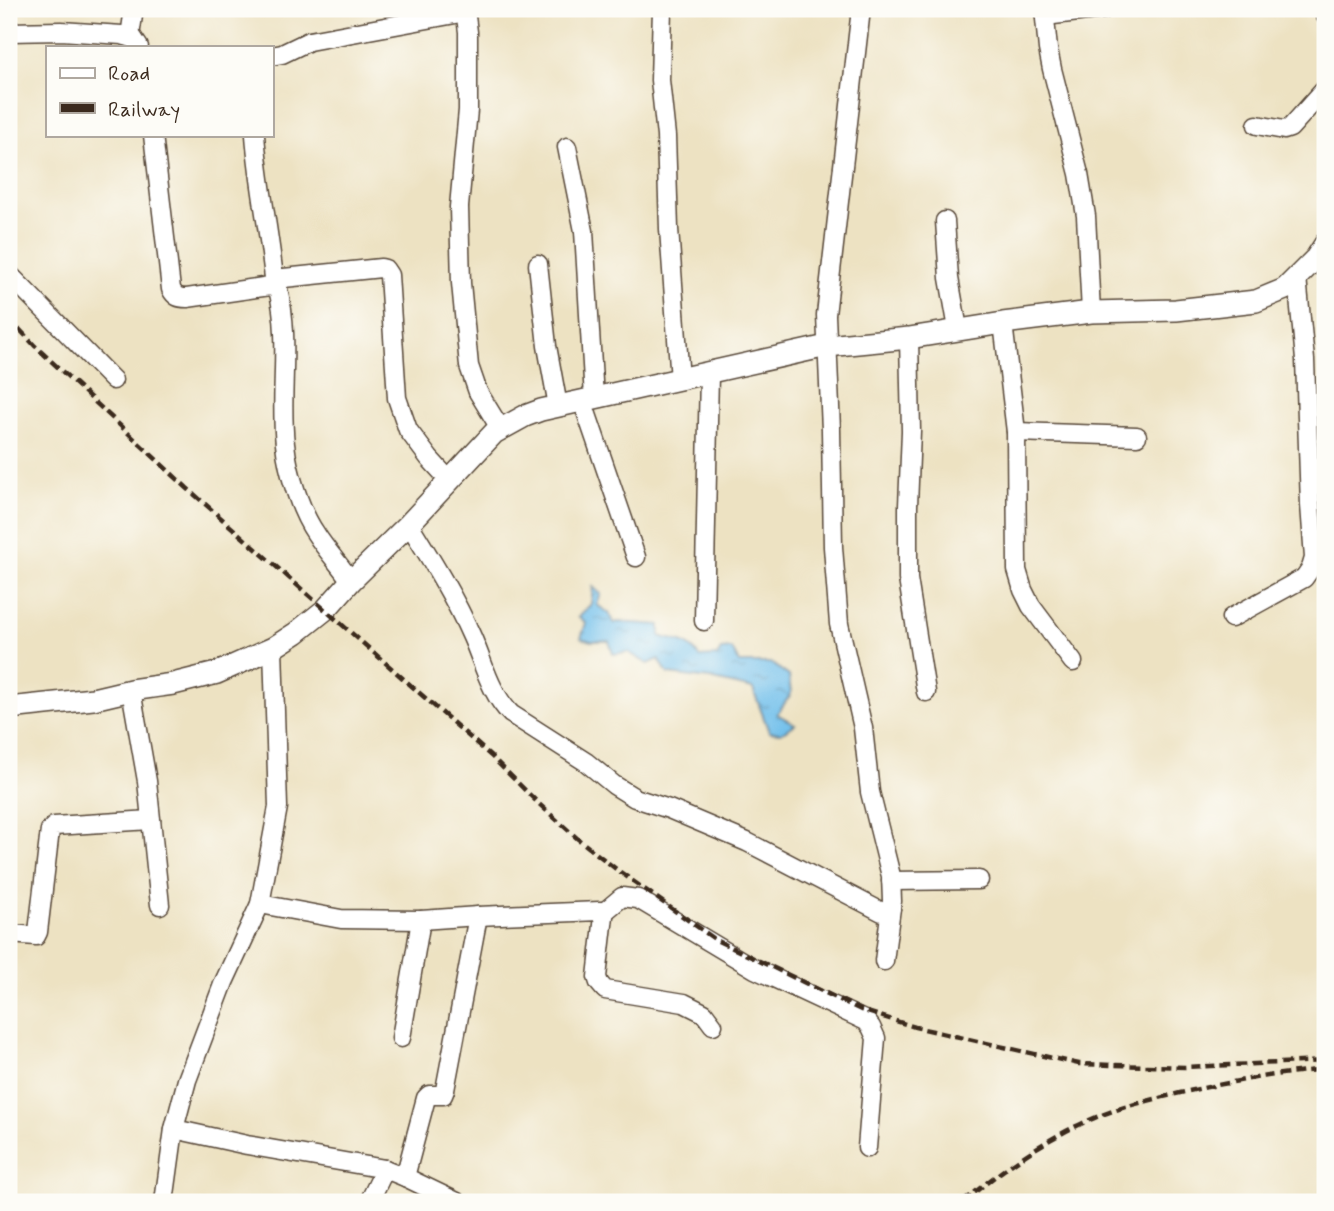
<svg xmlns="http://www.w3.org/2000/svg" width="1334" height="1211" font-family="Mynerve,sans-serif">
<defs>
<pattern id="water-ripples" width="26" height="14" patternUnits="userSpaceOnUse" patternTransform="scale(1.75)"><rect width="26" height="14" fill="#71bfeb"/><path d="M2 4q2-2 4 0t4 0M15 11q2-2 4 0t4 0" fill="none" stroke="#5e9bbe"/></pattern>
</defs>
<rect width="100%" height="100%" fill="#fdfcf7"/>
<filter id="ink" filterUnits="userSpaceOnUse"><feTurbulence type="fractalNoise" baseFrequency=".0143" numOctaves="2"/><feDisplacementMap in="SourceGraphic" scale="14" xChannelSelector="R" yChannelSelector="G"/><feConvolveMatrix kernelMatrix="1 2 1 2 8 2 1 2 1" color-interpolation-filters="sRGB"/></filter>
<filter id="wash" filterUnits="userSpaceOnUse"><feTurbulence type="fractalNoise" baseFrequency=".00686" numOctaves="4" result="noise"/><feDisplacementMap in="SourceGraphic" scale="28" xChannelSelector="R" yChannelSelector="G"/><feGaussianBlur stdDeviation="1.57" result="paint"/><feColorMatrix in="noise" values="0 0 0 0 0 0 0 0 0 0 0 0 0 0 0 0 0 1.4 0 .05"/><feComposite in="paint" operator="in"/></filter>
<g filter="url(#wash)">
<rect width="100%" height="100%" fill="#ede2c2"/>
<path fill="url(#water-ripples)" stroke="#567484" stroke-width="2" d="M 593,587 L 601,594 L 597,605 L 609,613 L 613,623 L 619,622 L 660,625 L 660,636 C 677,642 689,640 699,657 L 717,656 L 721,650 L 732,649 L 739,663 L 771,663 L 789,676 L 791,694 L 777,714 L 795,724 L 781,733 L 769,732 L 753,689 L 710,679 L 668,674 L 659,659 L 648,664 L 628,652 L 613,654 L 609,641 L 591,641 L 581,638 L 586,623 L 579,617 L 591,604 Z"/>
</g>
<g filter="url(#ink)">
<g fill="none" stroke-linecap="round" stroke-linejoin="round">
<g stroke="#564637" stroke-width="21">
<g id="minor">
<polyline points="465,9 468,32 468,110 459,207 461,283 469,366 478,392 500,428"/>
<polyline points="662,9 660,80 666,136 669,229 680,380"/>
<polyline points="1044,9 1048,49 1052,69 1079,174 1086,216 1091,312"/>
<polyline points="1325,9 1325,15"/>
<polyline points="1045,16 1104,9"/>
<polyline points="9,32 61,31 122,35 133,38 139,47"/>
<polyline points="130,36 134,9"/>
<polyline points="271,56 282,54 309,41 466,12"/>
<polyline points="1257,125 1284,130 1290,128 1325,89"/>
<path d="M 153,135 L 171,289 C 175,297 179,298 187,298 L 270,286 L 278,289 C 291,340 279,392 285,444 C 288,472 300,511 316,534 C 326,550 340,565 351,581"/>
<path d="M 255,135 C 259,186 270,236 275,287"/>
<polyline points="567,147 584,231 594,398"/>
<polyline points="945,221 949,278 958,329"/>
<polyline points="538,264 547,346 558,406"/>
<polyline points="9,274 113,380"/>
<polyline points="274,279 381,268 385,269 389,275 397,398 408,430 429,458 450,481"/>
<polyline points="1003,323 1016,432 1017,570 1023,590 1031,606 1073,662"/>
<polyline points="909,338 911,431 908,506 908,579 926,692"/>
<polyline points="582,400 636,557"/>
<polyline points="1016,432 1137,436"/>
<path d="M 409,524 C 432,561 455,598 472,637 C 484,664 490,693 511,714 L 586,762 L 614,785 L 635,798 L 669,809 L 747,842 L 882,912 L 887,911 L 891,908 L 892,901 L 891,876 L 870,792 L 863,728 L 839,624 L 833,547 L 831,430 L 826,315 L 861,9"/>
<polyline points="1231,618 1304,578 1311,568 1314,558 1310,505 1305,360 1297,277"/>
<polyline points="704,621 709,373"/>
<polyline points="131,690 147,781 160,905"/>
<polyline points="891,881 979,880"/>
<polyline points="260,904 341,919 421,920 478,916 600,911 604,916 597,977 599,983 605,990 684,1003 704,1013 713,1025"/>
<polyline points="603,913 622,897 638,899 755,969 866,1021 871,1027 876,1038 867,1148"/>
<polyline points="9,934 36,936 38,932 50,830 54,826 151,820"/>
<polyline points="884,961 891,908"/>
<polyline points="401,1038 421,920"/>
<polyline points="174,1129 247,1145 385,1169 405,1177 457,1202"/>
<polyline points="405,1177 426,1098 429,1095 443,1095 445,1090 478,916"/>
<polyline points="164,1202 174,1129 187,1080 224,982 260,904 278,807 273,648"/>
<polyline points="369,1202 385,1169"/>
</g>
</g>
<g stroke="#564637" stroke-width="24">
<polyline id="tertiary" points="9,708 93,699 131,690 173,684 217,673 273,648 296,633 326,609 351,581 409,524 494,433 525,416 541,410 827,346 909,338 1003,323 1091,312 1176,310 1256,301 1285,289 1316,258 1325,244"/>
</g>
<use href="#minor" stroke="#fff" stroke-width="18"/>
<use href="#tertiary" stroke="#fff" stroke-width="21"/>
<g stroke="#3b2a1e" stroke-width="4.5" stroke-dasharray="10 5" stroke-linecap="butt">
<polyline points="9,318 35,346 187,488 491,756 539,804 578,839 616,869 716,940 861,1010 915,1027 1079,1064 1185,1067 1325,1061"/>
<path d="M 963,1202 C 1000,1171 1039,1143 1083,1123 C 1114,1108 1147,1101 1180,1093 C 1225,1083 1271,1074 1317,1070"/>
</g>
</g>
</g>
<rect width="1334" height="1211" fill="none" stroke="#fdfcf7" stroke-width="35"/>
<rect x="46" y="46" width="228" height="91" fill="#fdfcf7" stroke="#afa8a0" stroke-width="2"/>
<rect x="60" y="68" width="35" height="10" fill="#ffffff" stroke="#afa8a0" stroke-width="2"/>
<text x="108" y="80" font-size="21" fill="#3b2a1e">Road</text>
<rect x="60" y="103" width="35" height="10" fill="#3b2a1e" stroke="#afa8a0" stroke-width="2"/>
<text x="108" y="116" font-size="21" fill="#3b2a1e">Railway</text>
</svg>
